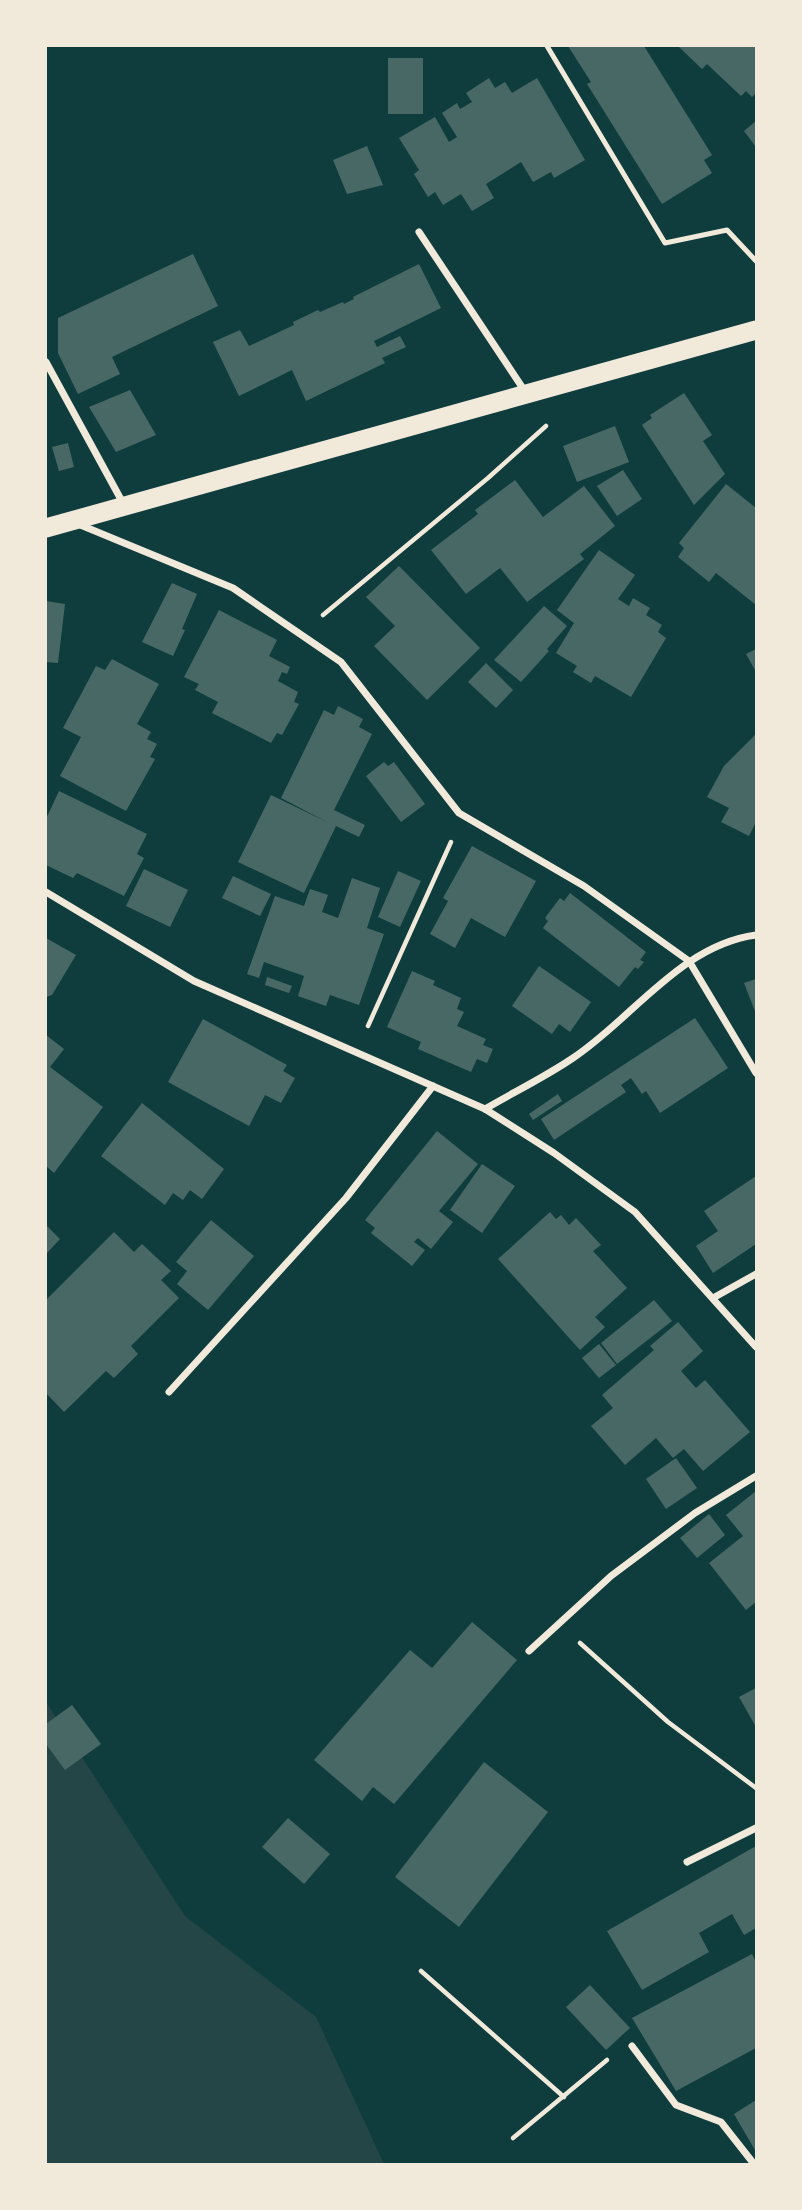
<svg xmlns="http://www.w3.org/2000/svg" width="802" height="2210" font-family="'Titillium Web',sans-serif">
<rect width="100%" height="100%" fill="#0f3d3e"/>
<polygon fill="#244646" points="46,1702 185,1916 316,2017 384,2164 46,2164"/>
<g fill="#486865">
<polygon points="568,46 644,46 712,155 704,160 712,173 662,204 587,84 591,82"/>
<polygon points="678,46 756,46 756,93 752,97 746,91 741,96 707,64 702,69"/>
<rect x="388" y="58" width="35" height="56"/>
<polygon points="489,78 495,88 505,82 512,93 537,78 585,160 554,178 551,172 533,182 521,162 486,184 494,198 472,211 461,194 443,205 435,192 428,197 414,174 419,170 399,138 435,117 449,142 457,137 442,113 457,103 460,109 472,102 466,93"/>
<polygon points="756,121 756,147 744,131"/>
<polygon points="367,146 383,185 347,194 333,160"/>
<polygon points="193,254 218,306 112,357 120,374 78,394 58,353 58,318"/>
<polygon points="419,264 441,308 374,341 377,347 400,336 406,347 382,358 385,363 306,401 292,370 239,396 213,342 240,330 249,346 294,325 293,322 318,310 320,312 343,302 344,304 354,299 353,297"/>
<polygon points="130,390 156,435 116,452 89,407"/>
<polygon points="684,393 712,435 703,441 725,474 694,505 642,425 652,418 650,415"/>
<polygon points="615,426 629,462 577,482 563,446"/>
<polygon points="68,443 74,467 59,471 52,447"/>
<polygon points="623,470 642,499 617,516 597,486"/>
<polygon points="515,480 543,517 584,486 615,526 580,554 584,559 527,602 500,568 466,594 431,550 478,514 475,510"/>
<polygon points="726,484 756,508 756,605 716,573 709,582 678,557 684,548 679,543"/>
<polygon points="599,550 635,575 618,599 629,606 633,598 650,608 646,615 662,625 658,632 666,638 631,697 595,676 591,683 573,672 577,666 556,653 574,623 557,610"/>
<polygon points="399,566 480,648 427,700 374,646 395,626 366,597"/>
<polygon points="172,583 197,594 182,629 185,630 173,656 142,642"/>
<polygon points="46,601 65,604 58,663 46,662"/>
<polygon points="544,606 567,626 547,649 549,651 521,682 494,660"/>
<polygon points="219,610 277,640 269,656 290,667 287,674 282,672 278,681 298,692 294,702 299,704 282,735 277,733 271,743 212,713 218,702 195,690 199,684 184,677"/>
<polygon points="756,649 756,672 746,654"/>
<polygon points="112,659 159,684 137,724 151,732 147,739 157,744 150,757 155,759 126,811 60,776 81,737 63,728 96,666 105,670"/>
<polygon points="486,663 513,690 496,708 468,682"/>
<polygon points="338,706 363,719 359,727 372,734 334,810 365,825 359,837 336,826 304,893 238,862 271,795 329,823 281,798 324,710 334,715"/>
<polygon points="756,734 756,822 749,836 721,822 729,808 707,797 724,766"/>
<polygon points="384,762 388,766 394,762 425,804 401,822 366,776"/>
<polygon points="59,791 147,834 137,854 144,858 124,896 77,873 73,878 46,865 46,819"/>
<polygon points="472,846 536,881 505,937 471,918 455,948 430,934 448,901 443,898"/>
<polygon points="144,869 188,890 170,927 126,906"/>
<polygon points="398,871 421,881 400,927 378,917"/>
<polygon points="233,876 271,894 260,916 222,898"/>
<polygon points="352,878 380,888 367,928 384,934 359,1005 330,995 326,1006 298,996 304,976 264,962 259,978 247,974 275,896 304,906 310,889 328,895 322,912 338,918"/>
<polygon points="570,893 646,952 640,960 644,962 638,969 635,967 619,987 543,928 548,921 545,918 560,898 564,901"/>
<polygon points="46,938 76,955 52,995 46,997"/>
<polygon points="539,966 591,1002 570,1032 559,1024 552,1034 512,1006"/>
<polygon points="412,971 435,981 433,985 461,998 457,1009 464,1012 457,1026 486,1039 483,1045 493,1049 487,1063 477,1059 471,1072 418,1049 421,1042 387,1027"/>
<polygon points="267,977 292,986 289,993 265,985"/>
<polygon points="756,979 756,1014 744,983"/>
<polygon points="695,1018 728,1068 660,1113 646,1091 642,1094 631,1078 621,1085 626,1092 554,1140 541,1119"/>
<polygon points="203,1019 287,1065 283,1071 295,1078 281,1103 265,1095 249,1126 168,1082"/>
<polygon points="46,1035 64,1049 50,1067 103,1107 54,1173 46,1166"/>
<polygon points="558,1094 562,1101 533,1120 529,1114"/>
<polygon points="142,1103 224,1169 202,1199 190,1190 183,1200 173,1193 165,1205 101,1156"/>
<polygon points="437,1131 478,1164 439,1211 453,1222 431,1249 418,1238 414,1242 425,1250 412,1266 371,1233 375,1228 365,1220"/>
<polygon points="482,1164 515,1186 482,1233 450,1210"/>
<polygon points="756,1176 756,1244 713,1273 696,1246 718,1231 704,1211"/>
<polygon points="550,1212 556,1219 561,1215 569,1225 576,1218 601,1245 593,1251 627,1288 595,1317 605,1327 580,1350 498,1259"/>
<polygon points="211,1220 254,1256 208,1310 177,1284 187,1271 176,1262"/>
<polygon points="46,1225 60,1239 46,1254"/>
<polygon points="114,1232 134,1252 142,1244 171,1271 161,1280 179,1298 131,1346 138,1354 114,1378 106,1371 64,1412 46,1393 46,1300"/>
<polygon points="654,1300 672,1321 617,1364 601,1343"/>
<polygon points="678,1322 703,1351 681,1371 696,1388 705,1380 750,1432 703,1471 684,1449 673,1458 656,1438 625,1465 591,1426 613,1408 602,1395 654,1350 650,1346"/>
<polygon points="599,1344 616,1365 599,1378 582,1358"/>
<polygon points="676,1458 697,1488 666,1509 646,1479"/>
<polygon points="756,1491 756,1602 746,1610 709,1563 743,1536 726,1515"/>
<polygon points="709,1514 725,1535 697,1558 680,1538"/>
<polygon points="472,1622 517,1660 394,1804 373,1787 362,1801 314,1760 410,1650 432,1668"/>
<polygon points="756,1688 756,1727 739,1697"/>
<polygon points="72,1705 101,1744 65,1770 46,1744 46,1724"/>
<polygon points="484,1762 548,1812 459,1927 395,1877"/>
<polygon points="288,1818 330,1854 304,1884 262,1847"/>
<polygon points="756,1846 756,1928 744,1935 732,1914 699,1933 709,1952 642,1990 607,1931"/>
<polygon points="752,1954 756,1962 756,2048 676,2091 632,2018"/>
<polygon points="590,1985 630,2028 606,2050 566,2007"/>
<polygon points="756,2100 756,2152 734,2114"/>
</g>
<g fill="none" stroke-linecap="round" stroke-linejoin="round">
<g stroke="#f1e9da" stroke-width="4.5">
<polyline points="323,615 488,478 546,426"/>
<polyline points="368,1026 451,842"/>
<polyline points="580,1643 668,1722 756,1788"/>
<polyline points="421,1971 564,2097"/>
<polyline points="513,2138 607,2060"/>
</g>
<polyline stroke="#f1e9da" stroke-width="5" points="547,46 665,243 727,230 756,261"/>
<g stroke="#f1e9da" stroke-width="7">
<polyline points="419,232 526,393"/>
<polyline points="46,362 124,505"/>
<polyline points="78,524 233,588 341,662 459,813 584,886 689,961 756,1073"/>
<polyline points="46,892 194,981 485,1109 554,1153 635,1212 756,1347"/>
<path d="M 485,1109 C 514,1092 545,1077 573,1058 C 633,1018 681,945 756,935"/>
<polyline points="713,1298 756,1274"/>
<polyline points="169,1392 346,1198 433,1086"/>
<polyline points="529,1651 611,1576 695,1513 756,1476"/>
<polyline points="687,1862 756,1828"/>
<polyline points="632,2046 676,2105 721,2122 754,2164"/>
</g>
<polyline stroke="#f1e9da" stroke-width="19" points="46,528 756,330"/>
</g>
<rect width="802" height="2210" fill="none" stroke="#f1e9da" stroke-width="94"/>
</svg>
